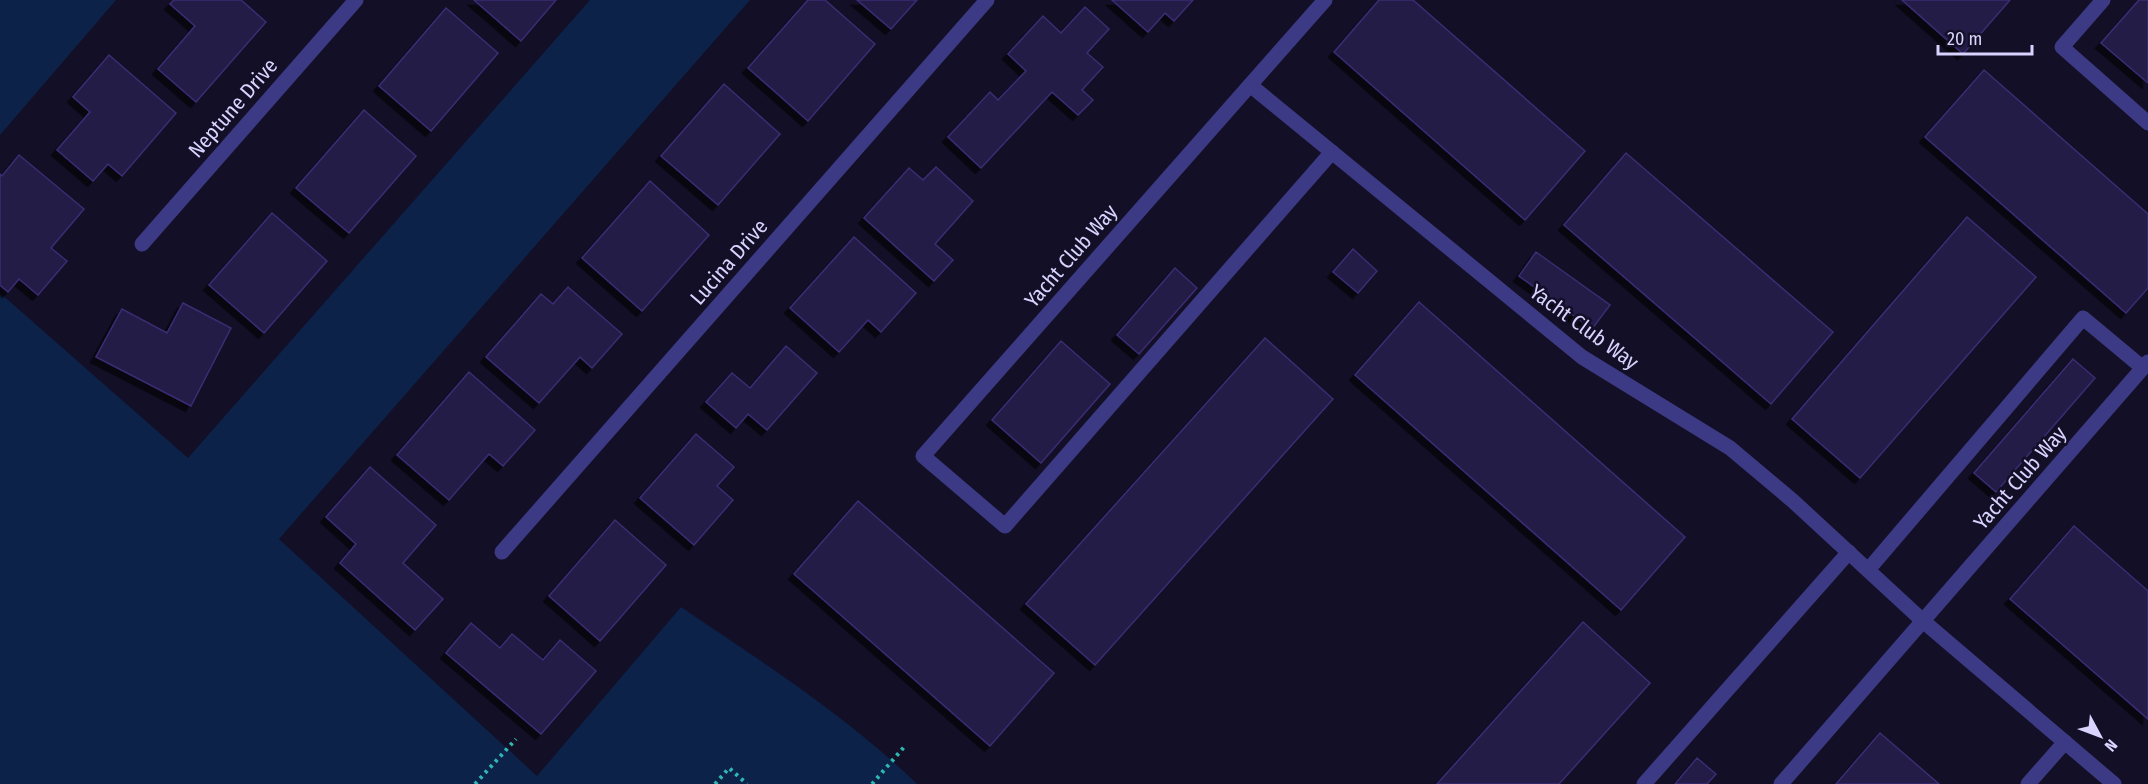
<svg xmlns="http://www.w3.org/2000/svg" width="2148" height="784" font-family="'Fira Sans Condensed',sans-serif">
<defs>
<filter id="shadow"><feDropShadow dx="-5.5" dy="5.5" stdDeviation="0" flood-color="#0009"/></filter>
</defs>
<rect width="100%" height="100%" fill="#130f26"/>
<g fill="#0c2248">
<polygon points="0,0 116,0 0,135"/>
<path d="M 590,0 L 750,0 L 279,539 L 537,776 L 681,607 C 762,662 846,715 917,784 L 0,784 L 0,293 L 188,458 Z"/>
</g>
<g fill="#241b47" stroke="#3b2d73" stroke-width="1.5" filter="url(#shadow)">
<polygon points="174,0 241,0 266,22 196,102 158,69 195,26 170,4"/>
<polygon points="474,0 556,0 521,41"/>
<polygon points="808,0 825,0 875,44 808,121 748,68"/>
<polygon points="857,0 917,0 891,29"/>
<polygon points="1112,0 1193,0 1174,21 1165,13 1148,32"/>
<polygon points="1379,0 1413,0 1585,151 1525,220 1334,52"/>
<polygon points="1902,0 2010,0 1963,54"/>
<polygon points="2139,0 2148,0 2148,83 2101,43"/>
<polygon points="1085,7 1109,29 1087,53 1103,67 1082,90 1093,100 1078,115 1052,92 981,168 948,137 990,92 998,100 1026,71 1008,54 1043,16 1061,33"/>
<polygon points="446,8 498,53 431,131 379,86"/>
<polygon points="109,55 176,113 122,176 108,164 93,181 57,150 90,112 73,97"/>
<polygon points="1984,70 2148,214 2148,288 2126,313 1925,137"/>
<polygon points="724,84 780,134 718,205 661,156"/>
<polygon points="364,110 416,156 349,233 296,188"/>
<polygon points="1626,153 1833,332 1771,404 1564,225"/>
<polygon points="19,155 84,209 51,248 67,261 38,295 19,279 8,292 0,285 0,174 2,176"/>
<polygon points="936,167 973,201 935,244 953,260 934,281 864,218 909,168 923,180"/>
<polygon points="650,181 709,235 642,311 582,258"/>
<polygon points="272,213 327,261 264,333 209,285"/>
<polygon points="1967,217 2036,277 1860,478 1792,419"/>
<polygon points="854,237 916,293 881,332 868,320 839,352 790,308"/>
<polygon points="1353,249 1377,271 1358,293 1333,272"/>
<polygon points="1536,252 1610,305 1592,329 1519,276"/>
<polygon points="1175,268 1197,288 1139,354 1117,335"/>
<polygon points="568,287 622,334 592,368 580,357 539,403 486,357 541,294 553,304"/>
<polygon points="1419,302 1685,537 1621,610 1355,375"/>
<polygon points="183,303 231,328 191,406 96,357 122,309 167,333"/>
<polygon points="1265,338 1333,399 1095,665 1026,604"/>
<polygon points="1061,341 1110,384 1041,463 992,420"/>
<polygon points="786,346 817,373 767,430 748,414 736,428 706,402 732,373 750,388"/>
<polygon points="2073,359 2095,378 1996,492 1974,473"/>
<polygon points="469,372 535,430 503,466 489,454 449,500 397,455"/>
<polygon points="696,434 734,467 717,486 733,500 694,545 640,498"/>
<polygon points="370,467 436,525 403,563 443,599 415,630 340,563 356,544 326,517"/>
<polygon points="858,501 1054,673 990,746 794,574"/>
<polygon points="615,520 666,565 600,641 549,596"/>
<polygon points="2074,526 2148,591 2148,719 2010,599"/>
<polygon points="1583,622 1650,683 1559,784 1437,784"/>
<polygon points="471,623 500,648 512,634 543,660 560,640 596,671 541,734 446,653"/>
<polygon points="1880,733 1939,784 1836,784"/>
<polygon points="1697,758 1716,774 1707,784 1675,784"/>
</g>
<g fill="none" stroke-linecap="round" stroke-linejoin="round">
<g stroke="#2fb8b0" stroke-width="4" stroke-dasharray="3 4.5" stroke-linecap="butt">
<polyline points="475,784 516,739"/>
<polyline points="715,784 729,768 747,784"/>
<polyline points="872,784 905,746"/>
</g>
<g stroke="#3d3a85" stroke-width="15">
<polyline points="1325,0 923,456 1005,526 1332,152"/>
<polyline points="2103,0 2062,47 2148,123"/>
<polyline points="1250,85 1582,357 1730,448 1793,501 1923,621 2114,784"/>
<polyline points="142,244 356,0"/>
<polyline points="502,552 987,0"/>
<polyline points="1868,570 2083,318 2143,368"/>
<polyline points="1644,784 1849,552"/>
<polyline points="1781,784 2148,362"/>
<polyline points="2028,784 2065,742"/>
</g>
</g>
<g text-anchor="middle" stroke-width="5" stroke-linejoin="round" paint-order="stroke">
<g font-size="21" fill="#d9d4ff" stroke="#130f26">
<text transform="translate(233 108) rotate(-49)" y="7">Neptune Drive</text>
<text transform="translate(1071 256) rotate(-49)" y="7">Yacht Club Way</text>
<text transform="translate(729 262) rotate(-49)" y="7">Lucina Drive</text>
<text transform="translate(1584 327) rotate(36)" y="7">Yacht Club Way</text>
<text transform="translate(2020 478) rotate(-49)" y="7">Yacht Club Way</text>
</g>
</g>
<g transform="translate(2100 736) rotate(131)" stroke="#130f26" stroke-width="4.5" paint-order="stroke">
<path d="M0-4.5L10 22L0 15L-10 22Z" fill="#d9d4ff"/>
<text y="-9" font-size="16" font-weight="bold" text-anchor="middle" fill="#d9d4ff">N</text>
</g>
<path d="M1938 45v9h94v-9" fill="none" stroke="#d9d4ff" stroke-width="3"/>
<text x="1947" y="45" font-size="18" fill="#d9d4ff" stroke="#130f26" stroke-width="4.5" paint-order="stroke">20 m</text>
</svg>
